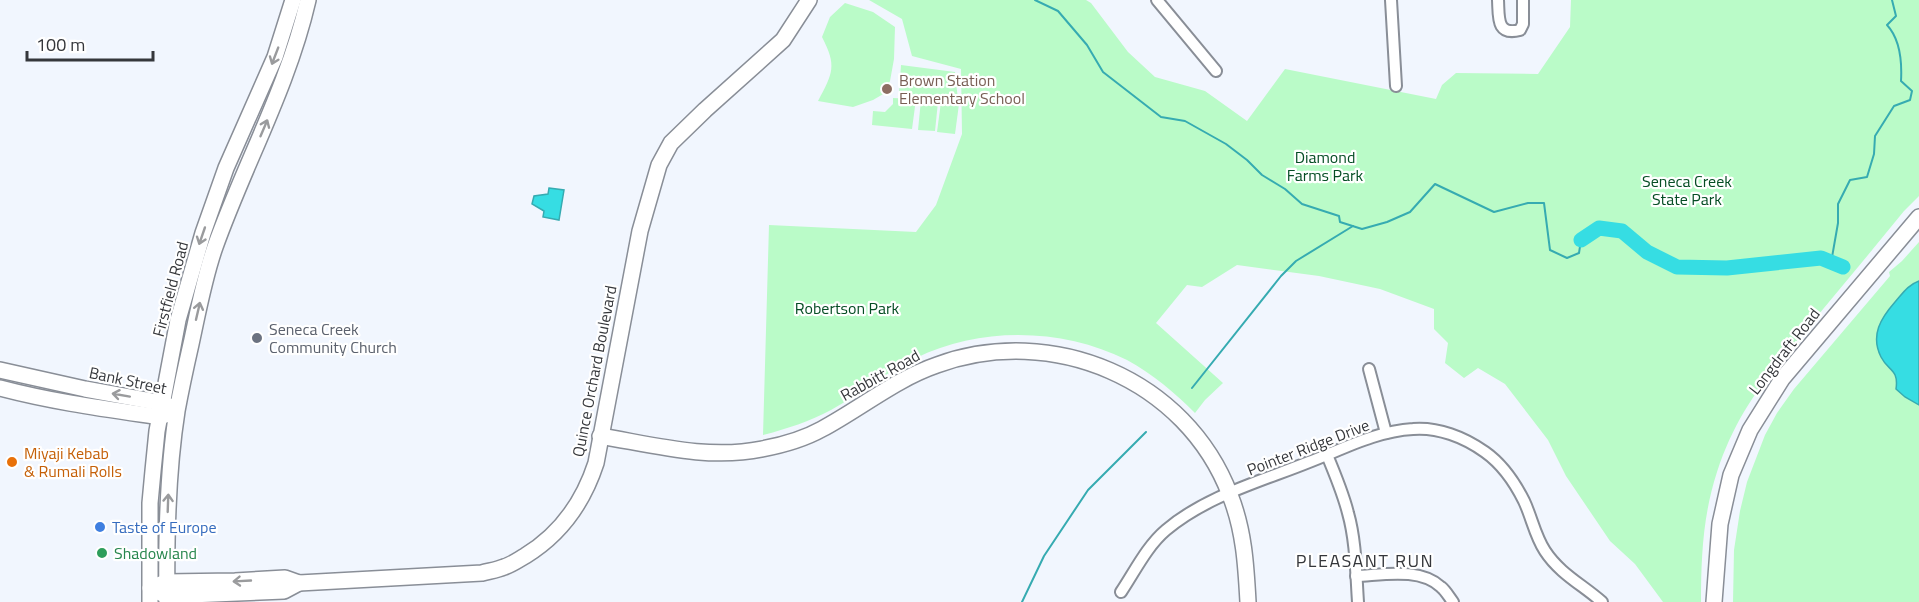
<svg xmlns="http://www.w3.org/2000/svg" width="1919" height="602" font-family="'Titillium Web',sans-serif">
<rect width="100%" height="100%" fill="#f1f6fe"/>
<g fill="#bafbc8">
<path d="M 869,0 L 1086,0 L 1091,3 L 1128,52 L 1155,77 L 1205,91 L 1247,121 L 1285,69 L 1436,99 L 1442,85 L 1456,73 L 1538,74 L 1570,27 L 1571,0 L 1919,0 L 1919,196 L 1904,211 C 1874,248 1844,284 1814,320 C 1772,371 1738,407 1717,472 C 1703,515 1701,557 1701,602 L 1663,602 L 1635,564 L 1610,541 L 1566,476 L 1548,440 L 1505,384 L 1478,368 L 1464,378 L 1445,363 L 1448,343 L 1434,329 L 1434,309 L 1380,289 L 1319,276 L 1237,265 L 1202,287 L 1187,285 L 1156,323 L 1223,383 L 1205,400 L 1195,413 C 1175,393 1153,374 1127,360 C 1063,328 981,326 916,358 C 886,372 860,394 831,410 C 810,421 787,429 763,435 L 769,225 L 916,232 L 936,205 L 962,134 L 961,69 L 912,56 L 902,19 Z"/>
<path d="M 845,3 L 873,12 L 895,27 L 894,59 L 890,81 L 885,93 L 873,100 L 853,107 L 818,101 C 833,73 837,66 822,37 L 830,17 Z"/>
<polygon points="901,65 955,72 958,100 899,94"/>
<polygon points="893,98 916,99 912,129 872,125 873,111 885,112 893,104"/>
<polygon points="921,100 938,102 935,131 918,130"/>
<polygon points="941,102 959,104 955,134 937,132"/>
<polygon points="1919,242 1919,602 1733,602 1734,550 1740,511 1747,482 1765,435 1777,413 1794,389 1890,276 1889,272 1902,261"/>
</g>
<g fill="#36dde3" stroke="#36abb1" stroke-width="1.5">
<polygon points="549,188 564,190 559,220 543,217 544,211 532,204 534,196 548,194"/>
<path d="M 1919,281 L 1919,405 L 1905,397 L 1896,389 C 1899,369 1888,371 1881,357 C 1870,335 1881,318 1895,302 C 1903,293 1908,285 1919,281 Z"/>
</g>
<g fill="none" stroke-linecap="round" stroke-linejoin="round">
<g stroke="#36abb1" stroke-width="2">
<polyline points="1035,0 1058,11 1087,45 1103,72 1161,117 1185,121 1226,144 1247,160 1262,175 1285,189 1302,204 1339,216 1340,222 1362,229 1387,222 1410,212 1435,184 1494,212 1528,203 1544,203 1550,250 1567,258 1579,253 1581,240"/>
<path d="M 1831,263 L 1838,223 L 1838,204 L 1850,180 L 1867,177 L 1874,154 L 1875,136 L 1894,106 L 1910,100 L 1912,91 L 1901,81 C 1902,63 1900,39 1887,25 L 1896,16 L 1892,0"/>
<polyline points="1192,388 1281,276 1296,261 1353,226"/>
<polyline points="1022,602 1044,556 1088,490 1146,432"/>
</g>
<polyline stroke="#36dde3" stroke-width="15" points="1581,240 1599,228 1622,231 1647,252 1677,267 1727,268 1821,258 1843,267"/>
<g stroke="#898e97" stroke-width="14">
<g id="street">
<polyline points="1157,0 1216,71"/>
<polyline points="1391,0 1396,86"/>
<path d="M 1498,0 C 1499,17 1496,36 1520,30 L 1523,24 L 1523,0"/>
<polyline points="1369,369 1386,433"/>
<path d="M 1327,455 C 1335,474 1343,493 1348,513 C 1356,541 1356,573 1358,602"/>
<path d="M 1356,576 C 1382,575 1420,567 1441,587 C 1446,591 1449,597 1453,602"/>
<path d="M 1121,592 C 1135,571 1147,546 1166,530 C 1206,496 1262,481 1309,462 C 1343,449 1376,431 1413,429 C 1438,427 1464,437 1485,452 C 1502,464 1515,483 1524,501 C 1532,518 1535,536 1545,551 C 1560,574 1583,585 1602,602"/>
</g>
</g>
<g stroke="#898e97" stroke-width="18">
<g id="secondary">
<polyline points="0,370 85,389 162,403 169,406"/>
<path d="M 0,388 C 53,402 106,409 160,417 L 168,414"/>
<path d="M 600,436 C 654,445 708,460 762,449 C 783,445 804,439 822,429 C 861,408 896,379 937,365 C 1052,323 1186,379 1230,495 C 1244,530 1246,565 1248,602"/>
<path d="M 150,588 L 166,582 L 235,581 L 285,578 L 299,583 L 482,573 C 489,571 497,570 504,567 C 511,565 518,560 525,556 C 561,534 583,503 596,463 L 640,231 L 659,165 L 671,143 L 705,110 L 783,40 L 809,0"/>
<polyline points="158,592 167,596 284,591 299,583"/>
<polyline points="150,602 150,503 153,471 157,431 178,320 203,233 226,168 275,57 293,0"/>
<path d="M 167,602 C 166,539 167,474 177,411 C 181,389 186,366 191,344 C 198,312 204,278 215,247 C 245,163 288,87 308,0"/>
<polyline points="1714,602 1720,524 1731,475 1750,430 1782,379 1919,217"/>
</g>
</g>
<use href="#street" stroke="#fff" stroke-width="10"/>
<use href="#secondary" stroke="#fff" stroke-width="15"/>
</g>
<defs><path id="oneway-shaft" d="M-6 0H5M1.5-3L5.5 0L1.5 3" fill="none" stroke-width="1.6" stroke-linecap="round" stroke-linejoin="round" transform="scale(1.5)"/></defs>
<g stroke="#9a9b9d">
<use href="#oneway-shaft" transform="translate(275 56) rotate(111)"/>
<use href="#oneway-shaft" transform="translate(264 128) rotate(-67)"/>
<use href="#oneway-shaft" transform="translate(202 236) rotate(109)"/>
<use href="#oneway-shaft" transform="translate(198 311) rotate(-77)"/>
<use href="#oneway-shaft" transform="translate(121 395) rotate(-170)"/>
<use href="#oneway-shaft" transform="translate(168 503) rotate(-88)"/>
<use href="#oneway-shaft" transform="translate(242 581) rotate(177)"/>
</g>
<circle fill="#8d6e63" stroke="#fff" stroke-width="2" cx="887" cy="89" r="6"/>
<circle fill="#6b7280" stroke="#fff" stroke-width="2" cx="257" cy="338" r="6"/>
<circle fill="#e8710a" stroke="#fff" stroke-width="2" cx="12" cy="462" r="6"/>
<circle fill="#3f7fe0" stroke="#fff" stroke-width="2" cx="100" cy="527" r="6"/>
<circle fill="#2e9e5b" stroke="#fff" stroke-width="2" cx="102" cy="553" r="6"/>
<g text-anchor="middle" stroke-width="4.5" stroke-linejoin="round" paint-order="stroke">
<g font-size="16" fill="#785e54" stroke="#fff" text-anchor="start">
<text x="899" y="86">Brown Station<tspan x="899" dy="18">Elementary School</tspan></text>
</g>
<g font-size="16" fill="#054d24" stroke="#fff">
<text x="1325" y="163">Diamond<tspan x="1325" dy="18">Farms Park</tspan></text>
<text x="1687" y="187">Seneca Creek<tspan x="1687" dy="18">State Park</tspan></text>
<text x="847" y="314">Robertson Park</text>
</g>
<g font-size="16" fill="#35373b" stroke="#fff">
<text transform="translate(170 289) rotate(-75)" y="6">Firstfield Road</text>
<text transform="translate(1784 351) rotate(-52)" y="6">Longdraft Road</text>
<text transform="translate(594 371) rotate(-79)" y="6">Quince Orchard Boulevard</text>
<text transform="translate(880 375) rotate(-29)" y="6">Rabbitt Road</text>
<text transform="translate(128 380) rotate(12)" y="6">Bank Street</text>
<text transform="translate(1308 447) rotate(-21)" y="6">Pointer Ridge Drive</text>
</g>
<g font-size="16" fill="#5b616d" stroke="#fff" text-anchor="start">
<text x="269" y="335">Seneca Creek<tspan x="269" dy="18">Community Church</tspan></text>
</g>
<g font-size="16" fill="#c56008" stroke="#fff" text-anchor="start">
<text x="24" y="459">Miyaji Kebab<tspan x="24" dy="18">&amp; Rumali Rolls</tspan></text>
</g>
<g font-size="16" fill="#366cbe" stroke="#fff" text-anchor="start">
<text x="112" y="533">Taste of Europe</text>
</g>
<g font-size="16" fill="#27864d" stroke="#fff" text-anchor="start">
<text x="114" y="559">Shadowland</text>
</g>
<g font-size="18" letter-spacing="1.5" fill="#35373b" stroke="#fff">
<text x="1365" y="567">PLEASANT RUN</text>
</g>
</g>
<path d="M27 51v9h126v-9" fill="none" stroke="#35373b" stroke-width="3"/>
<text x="36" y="51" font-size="18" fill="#35373b" stroke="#ffffff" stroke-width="4.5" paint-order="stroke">100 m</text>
</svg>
